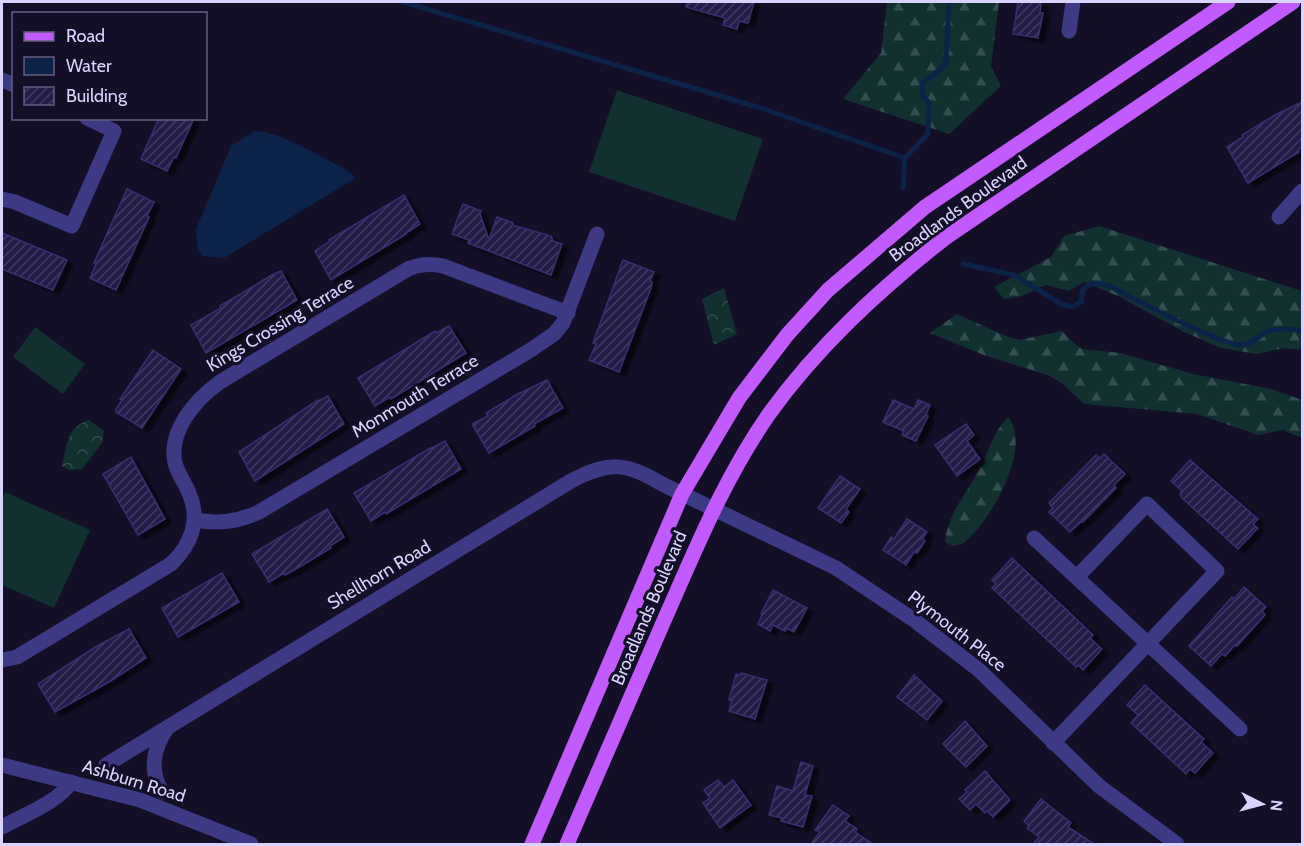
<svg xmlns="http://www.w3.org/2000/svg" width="1304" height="846" font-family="Cabin,sans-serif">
<defs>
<pattern id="forest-firs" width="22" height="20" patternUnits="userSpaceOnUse" patternTransform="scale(1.5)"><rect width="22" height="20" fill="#12302f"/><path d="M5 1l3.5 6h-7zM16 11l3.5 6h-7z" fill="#344d4e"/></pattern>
<pattern id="park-crowns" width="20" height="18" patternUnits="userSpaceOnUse" patternTransform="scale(1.5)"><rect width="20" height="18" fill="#12302f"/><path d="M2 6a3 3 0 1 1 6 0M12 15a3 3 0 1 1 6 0" fill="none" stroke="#344d4e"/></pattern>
<pattern id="building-hatch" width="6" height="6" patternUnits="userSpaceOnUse" patternTransform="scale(1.5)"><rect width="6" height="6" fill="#241b47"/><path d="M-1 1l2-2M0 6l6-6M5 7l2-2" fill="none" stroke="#433b63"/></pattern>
<filter id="shadow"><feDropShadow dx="6" dy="4" stdDeviation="1.5" flood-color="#0009"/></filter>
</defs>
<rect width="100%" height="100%" fill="#130f26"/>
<g fill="#12302f">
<polygon points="617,90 763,139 735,221 589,172"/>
<polygon points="35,327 85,364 63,394 13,357"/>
<polygon points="5,492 90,530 54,608 2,585 2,499"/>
</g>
<g fill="url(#forest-firs)">
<polygon points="887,2 999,2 991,66 1001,86 949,134 843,99 881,53"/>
<polygon points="1099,226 1302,291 1302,350 1284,348 1257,354 1221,348 1184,332 1118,296 1084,282 1069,291 1046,285 1022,296 1004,299 994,287 1051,257 1064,236"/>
<polygon points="957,314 1001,334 1019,340 1062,331 1074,343 1082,349 1120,353 1193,374 1271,389 1302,400 1302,438 1283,430 1258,435 1197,414 1084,404 1063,384 1048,375 986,356 930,333"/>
<path d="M 1008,417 C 1033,447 991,520 966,541 C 963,544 957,545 953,546 L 945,542 C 948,513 966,495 979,470 C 989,452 993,432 1008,417 Z"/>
</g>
<g fill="url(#park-crowns)">
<polygon points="724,288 737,334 714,345 702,299"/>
<path d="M 89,420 L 104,431 L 102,443 L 82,469 L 69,470 L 62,466 C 67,446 66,427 89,420 Z"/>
</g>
<path fill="#0c2248" d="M 254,131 C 277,130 325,159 347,170 L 354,176 L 354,179 L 224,258 L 202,256 L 197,248 L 196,229 L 231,146 Z"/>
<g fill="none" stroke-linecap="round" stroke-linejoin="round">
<g stroke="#0c2248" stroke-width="5">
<polyline points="403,2 761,108 905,158"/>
<polyline points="903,188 905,158 928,134 929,103 923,96 922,83 936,73 946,63 949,2"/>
<path d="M 963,264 L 1014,275 L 1063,305 L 1073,307 L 1081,302 L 1083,289 L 1091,283 L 1107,285 C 1132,297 1221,346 1242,345 C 1252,344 1258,337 1266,332 C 1278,327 1291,329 1302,331"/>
</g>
</g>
<g fill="url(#building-hatch)" stroke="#3b2d73" stroke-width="1.5" filter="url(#shadow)">
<polygon points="687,2 754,2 748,23 739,21 737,29 723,25 725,18 686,7"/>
<polygon points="1018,2 1041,2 1040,13 1043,13 1038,38 1013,34"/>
<polygon points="1302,102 1302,147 1298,150 1299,152 1248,183 1227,147 1243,137 1242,135 1275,115"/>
<polygon points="159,118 194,118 176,158 174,157 167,171 141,159"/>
<polygon points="127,189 154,202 147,216 149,217 116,290 90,278 96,264 94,263"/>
<polygon points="404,195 420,224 406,233 406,234 331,280 315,251 330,241 329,240"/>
<polygon points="463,204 481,211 480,214 489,240 497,217 513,223 512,225 551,236 553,241 562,244 551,275 468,243 469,240 452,234"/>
<polygon points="2,233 67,260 53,290 2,269"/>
<polygon points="623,260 654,272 650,281 652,282 651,288 619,372 589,360 596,344 593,343"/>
<polygon points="281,271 297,300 206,353 191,325 221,308 220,306 272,275"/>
<polygon points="449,326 466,353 391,399 390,397 375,406 358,378 435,331 436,333"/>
<polygon points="153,350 181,369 142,428 116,412 116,409 122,400 120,399"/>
<polygon points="547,380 563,408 534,424 535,426 489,453 472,424 488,416 486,413 516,395"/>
<polygon points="328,396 344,424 255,481 239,452 318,400 319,401"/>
<polygon points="893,400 914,409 918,400 930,405 926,415 928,416 916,441 902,435 904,431 883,422"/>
<polygon points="966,424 974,435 967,441 980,459 957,476 935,445"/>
<polygon points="445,441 461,469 386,514 385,512 371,521 354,493 430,448 430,449"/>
<polygon points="1104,454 1125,474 1114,485 1116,488 1083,522 1082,521 1070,532 1049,512 1053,508 1049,503 1096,455 1100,458"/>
<polygon points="131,457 165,519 138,535 103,474"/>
<polygon points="1190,460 1258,519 1253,524 1258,528 1238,549 1182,498 1180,494 1182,491 1171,481"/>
<polygon points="840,476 860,489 846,509 849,512 841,523 818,508"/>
<polygon points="327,509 344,537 330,546 331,548 294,570 285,575 284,573 269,582 252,554"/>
<polygon points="907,519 927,532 922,539 925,541 917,553 914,552 906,565 883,550 891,537 894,539"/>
<polygon points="1012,558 1093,635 1090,638 1102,649 1083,670 1078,665 1076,667 992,588 996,584 992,580"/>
<polygon points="222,573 239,602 178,637 162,608"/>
<polygon points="1244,587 1266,607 1262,611 1265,615 1237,646 1235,645 1225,656 1222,654 1211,666 1189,646 1232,597 1234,599"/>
<polygon points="773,590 807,608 794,632 787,628 785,631 773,625 770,631 758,624 762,615 761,614"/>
<polygon points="129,629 146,658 109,682 55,712 38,684 97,646"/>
<polygon points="741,673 767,680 755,719 729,711 732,701 729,700 736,674 741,675"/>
<polygon points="914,675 942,701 927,720 897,697"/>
<polygon points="1145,685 1204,739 1201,742 1213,753 1195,773 1190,769 1186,774 1131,723 1138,715 1127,705"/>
<polygon points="965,721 987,746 966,767 943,744"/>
<polygon points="801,762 813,766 805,795 812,796 803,827 781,821 782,818 769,815 777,786 793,791"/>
<polygon points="985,771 1010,800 993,817 987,811 985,813 976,804 970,810 959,799 967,792 965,790"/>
<polygon points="718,780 724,787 733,780 751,805 720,828 703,803 710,798 704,790"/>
<polygon points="1041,799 1071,823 1068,827 1094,844 1033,844 1039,837 1027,828 1029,826 1024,821"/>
<polygon points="833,805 849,816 845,821 857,829 855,832 873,844 811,844 820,832 815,830"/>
</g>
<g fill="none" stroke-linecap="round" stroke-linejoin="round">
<g stroke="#3d3a85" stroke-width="15">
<polyline points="1069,31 1073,2"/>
<polyline points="2,80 14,85"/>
<polyline points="2,199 15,202 72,226 114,131 87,118"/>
<polyline points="1279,217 1302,191"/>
<path d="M 194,520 C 218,524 237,522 259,512 L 529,351 L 554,334 L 563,323 L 597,234"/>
<polyline points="1034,538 1240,729"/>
<path d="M 2,660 L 17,657 L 171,564 C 191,545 201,520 189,493 C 185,483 178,474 175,463 C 168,431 195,400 220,382 L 408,269 C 420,264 430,263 443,266 L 568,313"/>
<polyline points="1053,743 1217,571 1147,504 1077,577"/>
<polyline points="2,765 140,800 251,844"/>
<path d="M 106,765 L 571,481 C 611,460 626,463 664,485 L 836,568 L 914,620 L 979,670 L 1099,786 L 1177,844"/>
<path d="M 162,792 C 149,770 153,749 167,728"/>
<path d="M 2,827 C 22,816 59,802 71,782"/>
</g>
<g stroke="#c25bff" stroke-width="15">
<polyline points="532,844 682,494 739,398 787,335 828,290 925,207 1228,2"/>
<path d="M 567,844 C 600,768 633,692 666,616 C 697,546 725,477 769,414 C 818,346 879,290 945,238 L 1293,2"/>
</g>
</g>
<g text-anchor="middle" stroke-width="6" stroke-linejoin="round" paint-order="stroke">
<g font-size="18" fill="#d9d4ff" stroke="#130f26">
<text transform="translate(958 209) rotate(-36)" y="6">Broadlands Boulevard</text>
<text transform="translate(280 324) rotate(-31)" y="6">Kings Crossing Terrace</text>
<text transform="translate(415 396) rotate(-31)" y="6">Monmouth Terrace</text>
<text transform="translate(379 575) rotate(-31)" y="6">Shellhorn Road</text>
<text transform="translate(649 608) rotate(-67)" y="6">Broadlands Boulevard</text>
<text transform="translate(957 631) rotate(38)" y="6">Plymouth Place</text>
<text transform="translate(134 781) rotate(17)" y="6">Ashburn Road</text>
</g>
</g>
<rect width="1304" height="846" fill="none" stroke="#d9d4ff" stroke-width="6"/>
<rect x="12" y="12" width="195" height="108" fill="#130f26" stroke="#625e7d" stroke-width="1.5"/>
<rect x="24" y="32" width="30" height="9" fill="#c25bff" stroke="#625e7d" stroke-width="1.5"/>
<text x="66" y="42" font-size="18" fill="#d9d4ff">Road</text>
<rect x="24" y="57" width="30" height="18" fill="#0c2248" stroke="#625e7d" stroke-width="1.5"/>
<text x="66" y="72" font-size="18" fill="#d9d4ff">Water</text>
<rect x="24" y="87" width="30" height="18" fill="url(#building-hatch)" stroke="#625e7d" stroke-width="1.5"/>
<text x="66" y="102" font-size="18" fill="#d9d4ff">Building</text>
<g transform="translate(1262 804) rotate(96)" stroke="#130f26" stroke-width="4.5" paint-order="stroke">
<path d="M0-4.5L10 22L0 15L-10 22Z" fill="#d9d4ff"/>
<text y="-9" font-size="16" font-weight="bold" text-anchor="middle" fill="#d9d4ff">N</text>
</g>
</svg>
